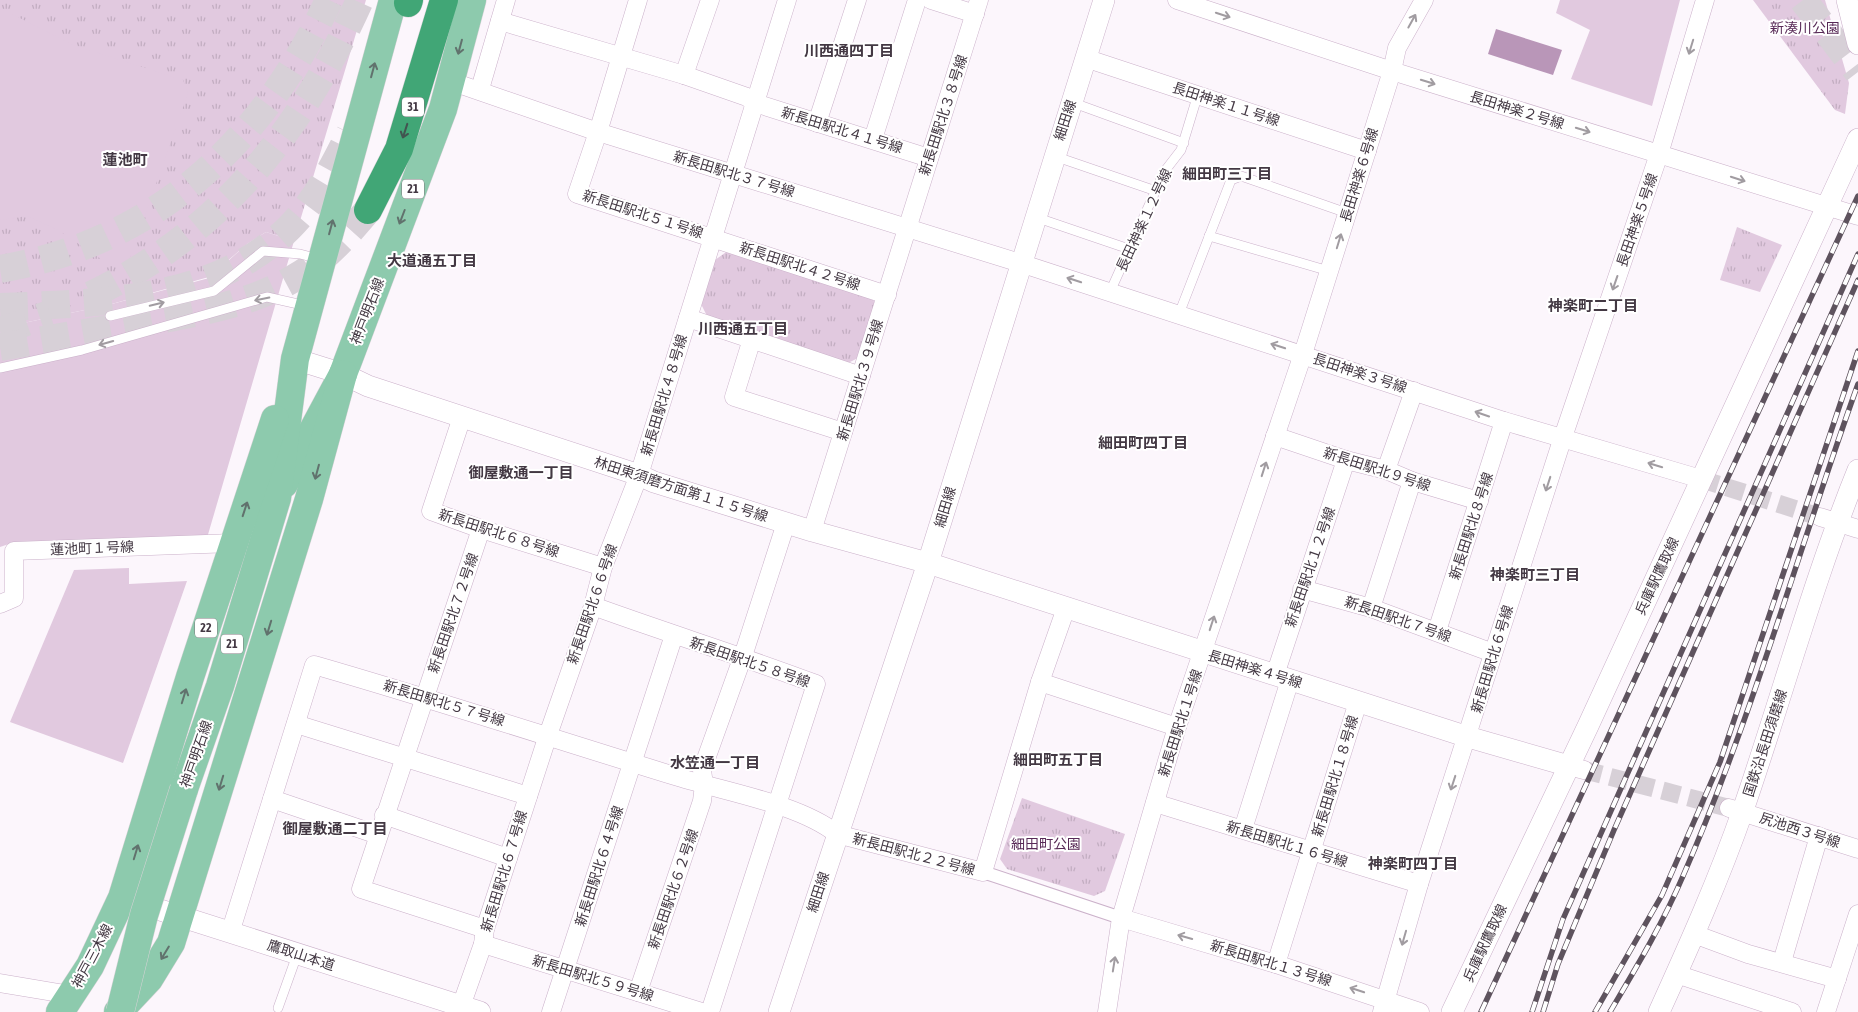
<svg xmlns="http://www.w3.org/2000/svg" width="1858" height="1012" font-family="'Asap Condensed','Noto Sans JP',sans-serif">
<defs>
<pattern id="grass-tufts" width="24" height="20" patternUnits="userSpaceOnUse" patternTransform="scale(1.25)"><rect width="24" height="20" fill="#e1c9df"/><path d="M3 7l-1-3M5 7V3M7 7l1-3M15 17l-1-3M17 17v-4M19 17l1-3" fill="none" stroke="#c2adc1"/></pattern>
</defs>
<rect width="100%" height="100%" fill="#fcf6fc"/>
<g fill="url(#grass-tufts)">
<polygon points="0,0 366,0 294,241 266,232 247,244 209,277 108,305 0,328"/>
<polygon points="1753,0 1825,0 1849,83 1845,114 1835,110"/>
<polygon points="1737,227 1782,245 1760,292 1720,280"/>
<polygon points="729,250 871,296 877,307 860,357 848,363 707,316 701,304 715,260"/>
<polygon points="1022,798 1125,834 1105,891 1094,896 1007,869 1000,859"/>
</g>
<g fill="#e1c9df">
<polygon points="1560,0 1680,0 1652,106 1571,79 1590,30 1556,13"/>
<polygon points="10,13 71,44 183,80 188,93 129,261 104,261 58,230 27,216 0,220 0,25"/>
<polygon points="266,232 294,241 207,538 9,544 0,547 0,328 108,305 209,278 247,244"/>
<polygon points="129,568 129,584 187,581 123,763 10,722 74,570"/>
</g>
<polygon fill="#b996b8" points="1496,29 1562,50 1553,75 1488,54"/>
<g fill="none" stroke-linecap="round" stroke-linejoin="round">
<g stroke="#d7d0d7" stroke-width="18" stroke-dasharray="18 9" stroke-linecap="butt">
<polyline points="1701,479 1820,517"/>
<polyline points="1584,770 1729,808"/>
</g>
<g stroke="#d7d0d7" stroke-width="28" stroke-dasharray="28 14" stroke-linecap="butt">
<polyline points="1803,0 1858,72"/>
<path d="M 0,269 C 158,242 263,141 329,0"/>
<path d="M 91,295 C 223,231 301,131 360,0"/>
<path d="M 0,307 C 99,303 213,303 289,228 C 316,201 333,167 350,133"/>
<polyline points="0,331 50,314"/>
<path d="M 0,347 C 49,339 98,331 147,322 C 197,313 252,304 296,277 C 325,260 347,235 368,210"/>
</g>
<g stroke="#cbb1ca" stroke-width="10">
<g id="service">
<polyline points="1071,102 1184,143"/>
<polyline points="1054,156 1156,191"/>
<polyline points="1035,217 1129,249"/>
<polyline points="1209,236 1329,271"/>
<polyline points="1110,292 1164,172 1181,150 1198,94"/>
<polyline points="1179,314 1231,180 1241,176 1347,213"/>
<polyline points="110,316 214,291 263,251 300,254 319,259"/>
<polyline points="0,368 82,350 267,297 307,306"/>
<polyline points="278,1008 297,955"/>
</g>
</g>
<g stroke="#cbb1ca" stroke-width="14">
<polyline id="pedestrian" points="983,872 1121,918"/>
</g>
<g stroke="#cbb1ca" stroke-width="19">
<g id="minor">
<polyline points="638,0 598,132 577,194 887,295"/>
<polyline points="931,0 975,14"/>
<polyline points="1177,0 1392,71 1858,216"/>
<polyline points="500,21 684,75 747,97 755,103 929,158"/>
<polyline points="1085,58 1367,151"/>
<polyline points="684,75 710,0"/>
<polyline points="450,81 598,132 1020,263 1504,421 1701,479"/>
<polyline points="480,89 506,0"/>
<polyline points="817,123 857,0"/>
<polyline points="873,139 917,0"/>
<polyline points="688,318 861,376"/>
<polyline points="752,339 734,397 843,432"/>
<polyline points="462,417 431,511 481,529 603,567"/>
<polyline points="1275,436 1346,460 1386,470 1412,481 1479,501"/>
<polyline points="1386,470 1414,391"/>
<polyline points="1820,517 1858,529"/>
<polyline points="481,529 361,889 485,929"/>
<polyline points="812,531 979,0"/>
<polyline points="1302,589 1371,608 1493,653"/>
<polyline points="0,604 14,598 14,551 233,543"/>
<path d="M 593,606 C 667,633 742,656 816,684 L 710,1012"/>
<polyline points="1371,608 1412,481"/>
<polyline points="1437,631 1504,421"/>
<polyline points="1275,675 1346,460"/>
<polyline points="1040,682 1177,727"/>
<polyline points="296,724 528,796"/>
<polyline points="1569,766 1584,770"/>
<polyline points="272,799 378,835"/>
<polyline points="1155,803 1419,884"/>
<polyline points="1729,808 1858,849"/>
<polyline points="384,815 508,858"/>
<polyline points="1243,829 1290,680"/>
<polyline points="1121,918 1276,964 1420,1012"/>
<path d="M 230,933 L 314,665 C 436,700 557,740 678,777 C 726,792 799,804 837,834 L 983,872 L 1040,682 L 1066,608"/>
<polyline points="1694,934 1748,954 1837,979"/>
<polyline points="483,944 702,1012"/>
<polyline points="1782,962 1819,836"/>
<polyline points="1276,964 1358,702"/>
<polyline points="1676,974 1792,1012"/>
<polyline points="0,983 71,995"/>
<polyline points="638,992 702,801 704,785 702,770 743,656 786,523"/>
<polyline points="459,1012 483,944 485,929 548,735 593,606 603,567 639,475 787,0"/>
<polyline points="551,1012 674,635"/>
<polyline points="1107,1012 1121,918 1177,727 1303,354 1392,71 1397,48 1424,0"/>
<polyline points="1382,1012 1419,884 1563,437 1659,154 1705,0"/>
<polyline points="1826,1012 1858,914"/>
</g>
</g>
<g stroke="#cbb1ca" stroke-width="22">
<g id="tertiary">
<polyline points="1847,0 1858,44"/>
<polyline points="295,359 343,374 368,386 639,475 654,482 812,531 928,563 1468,737 1569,766"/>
<polyline points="132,901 480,1012"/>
<polyline points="779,1012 928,563 1104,0"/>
<polyline points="1452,1012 1588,726 1858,139"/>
<path d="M 1659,1012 C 1689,946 1719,879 1743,810 C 1782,697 1813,581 1858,470"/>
</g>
</g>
<g stroke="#d6d3d6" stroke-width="29">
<g id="primary">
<polyline points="284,484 343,374 443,109 472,0"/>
<polyline points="184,789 220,686 277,498 295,359 393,0"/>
<polyline points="60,1012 90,966 122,898 190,677 275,419"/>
<polyline points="118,1012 149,979 171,943 309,499 343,374"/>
</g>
</g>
<g stroke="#d6d3d6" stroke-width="29">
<g id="motorway">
<polyline points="408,3 409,0"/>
<polyline points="368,210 399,149 444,0"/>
</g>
</g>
<use href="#service" stroke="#fff" stroke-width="9"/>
<use href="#pedestrian" stroke="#fff" stroke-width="12"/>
<use href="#minor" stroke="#fff" stroke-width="18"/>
<use href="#tertiary" stroke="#fff" stroke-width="21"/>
<use href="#primary" stroke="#8dcaad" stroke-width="28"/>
<use href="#motorway" stroke="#41a676" stroke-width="28"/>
<g stroke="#5e535e" stroke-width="5.5">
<g id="rail">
<polyline points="1481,1012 1858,196"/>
<polyline points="1532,1012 1563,919 1858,254"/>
<polyline points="1543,1012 1558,964 1614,830 1858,280"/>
<polyline points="1595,1012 1662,895 1720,762 1858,351"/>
<path d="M 1610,1012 C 1636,968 1663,923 1683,876 C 1753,716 1799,548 1858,384"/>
</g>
</g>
<use href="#rail" stroke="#fff" stroke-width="4" stroke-dasharray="11" stroke-linecap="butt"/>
<g stroke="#d6d3d6" stroke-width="29" stroke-linecap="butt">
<polyline id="primary-bridge" points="120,1012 144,915 184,789"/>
</g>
<use href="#primary-bridge" stroke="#8dcaad" stroke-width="28"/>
</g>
<defs><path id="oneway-shaft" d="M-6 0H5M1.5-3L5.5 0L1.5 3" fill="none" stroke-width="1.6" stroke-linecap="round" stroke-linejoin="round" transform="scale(1.25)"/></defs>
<g stroke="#a19ca1">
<use href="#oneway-shaft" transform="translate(1223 15) rotate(18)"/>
<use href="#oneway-shaft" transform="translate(1412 21) rotate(-61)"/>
<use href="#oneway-shaft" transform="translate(1691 47) rotate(107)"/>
<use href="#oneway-shaft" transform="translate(1428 82) rotate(17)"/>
<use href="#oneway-shaft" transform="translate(1583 130) rotate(17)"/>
<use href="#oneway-shaft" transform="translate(1738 179) rotate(18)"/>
<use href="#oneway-shaft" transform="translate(1339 241) rotate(-73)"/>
<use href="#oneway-shaft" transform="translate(1074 280) rotate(-162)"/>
<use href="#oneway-shaft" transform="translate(1615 283) rotate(109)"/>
<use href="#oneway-shaft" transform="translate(262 299) rotate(169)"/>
<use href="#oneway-shaft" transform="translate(157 304) rotate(-13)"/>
<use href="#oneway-shaft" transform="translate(106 343) rotate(164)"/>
<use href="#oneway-shaft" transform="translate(1278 346) rotate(-162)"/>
<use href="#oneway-shaft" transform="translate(1482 414) rotate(-161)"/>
<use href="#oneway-shaft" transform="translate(1655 465) rotate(-163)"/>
<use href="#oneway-shaft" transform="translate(1264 469) rotate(-72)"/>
<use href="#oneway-shaft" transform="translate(1548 484) rotate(108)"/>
<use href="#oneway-shaft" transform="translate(1212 623) rotate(-72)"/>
<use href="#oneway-shaft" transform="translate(1453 783) rotate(108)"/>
<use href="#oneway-shaft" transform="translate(1185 937) rotate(-164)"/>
<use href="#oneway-shaft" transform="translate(1404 938) rotate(106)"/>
<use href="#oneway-shaft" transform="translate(1114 964) rotate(-81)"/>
<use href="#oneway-shaft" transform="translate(1357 990) rotate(-162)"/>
</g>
<g stroke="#61726d">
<use href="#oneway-shaft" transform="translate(460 47) rotate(105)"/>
<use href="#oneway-shaft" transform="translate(373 70) rotate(-75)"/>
<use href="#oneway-shaft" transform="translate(402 217) rotate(111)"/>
<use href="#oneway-shaft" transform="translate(331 227) rotate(-75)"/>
<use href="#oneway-shaft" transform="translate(317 472) rotate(105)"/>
<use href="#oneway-shaft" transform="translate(245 509) rotate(-72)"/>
<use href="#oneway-shaft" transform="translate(269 628) rotate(107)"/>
<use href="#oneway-shaft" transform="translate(184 696) rotate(-73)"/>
<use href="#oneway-shaft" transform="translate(221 783) rotate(107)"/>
<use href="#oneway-shaft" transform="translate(136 852) rotate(-73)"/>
<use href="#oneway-shaft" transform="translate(165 953) rotate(121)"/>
</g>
<use stroke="#425450" href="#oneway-shaft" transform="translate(405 131) rotate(108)"/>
<g text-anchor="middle" stroke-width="4" stroke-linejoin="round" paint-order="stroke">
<g fill="#fff" stroke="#7b747b" stroke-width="1">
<rect x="402" y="97.5" width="22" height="19" rx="4"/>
<rect x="402" y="179.5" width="22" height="19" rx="4"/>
<rect x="195" y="618.5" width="22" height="19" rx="4"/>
<rect x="221" y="634.5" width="22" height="19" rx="4"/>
</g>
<g font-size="12" font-weight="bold" fill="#433843">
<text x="413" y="111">31</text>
<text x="413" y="193">21</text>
<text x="206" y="632">22</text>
<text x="232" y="648">21</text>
</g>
<g font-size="14" fill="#582a57" stroke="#fff">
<text x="1805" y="33">新湊川公園</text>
<text x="1046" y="849">細田町公園</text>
</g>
<g font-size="14" fill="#433843" stroke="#fff">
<text transform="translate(1226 104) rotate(18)" y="5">長田神楽１１号線</text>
<text transform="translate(1517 110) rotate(17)" y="5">長田神楽２号線</text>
<text transform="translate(943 115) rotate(-72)" y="5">新長田駅北３８号線</text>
<text transform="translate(1065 120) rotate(-72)" y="5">細田線</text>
<text transform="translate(842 130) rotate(17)" y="5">新長田駅北４１号線</text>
<text transform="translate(734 174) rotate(17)" y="5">新長田駅北３７号線</text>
<text transform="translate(1359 175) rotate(-73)" y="5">長田神楽６号線</text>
<text transform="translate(643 214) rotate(18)" y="5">新長田駅北５１号線</text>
<text transform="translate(1144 220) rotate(-65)" y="5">長田神楽１２号線</text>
<text transform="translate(1637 220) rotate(-71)" y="5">長田神楽５号線</text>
<text transform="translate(800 266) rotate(18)" y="5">新長田駅北４２号線</text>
<text transform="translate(367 311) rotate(-69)" y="5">神戸明石線</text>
<text transform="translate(1360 373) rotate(18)" y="5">長田神楽３号線</text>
<text transform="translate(860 380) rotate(-73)" y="5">新長田駅北３９号線</text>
<text transform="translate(664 395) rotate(-73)" y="5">新長田駅北４８号線</text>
<text transform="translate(1377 469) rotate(18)" y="5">新長田駅北９号線</text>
<text transform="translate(681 489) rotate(18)" y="5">林田東須磨方面第１１５号線</text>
<text transform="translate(945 507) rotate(-73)" y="5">細田線</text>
<text transform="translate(1471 526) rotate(-72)" y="5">新長田駅北８号線</text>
<text transform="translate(499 533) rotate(18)" y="5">新長田駅北６８号線</text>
<text transform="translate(92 548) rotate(-2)" y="5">蓮池町１号線</text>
<text transform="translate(1310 567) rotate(-71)" y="5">新長田駅北１２号線</text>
<text transform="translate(1657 576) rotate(-65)" y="5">兵庫駅鷹取線</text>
<text transform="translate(592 604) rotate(-71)" y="5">新長田駅北６６号線</text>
<text transform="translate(453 613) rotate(-71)" y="5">新長田駅北７２号線</text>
<text transform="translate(1398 619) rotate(19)" y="5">新長田駅北７号線</text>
<text transform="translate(1492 659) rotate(-73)" y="5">新長田駅北６号線</text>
<text transform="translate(750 662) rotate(19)" y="5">新長田駅北５８号線</text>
<text transform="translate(1255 669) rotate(17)" y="5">長田神楽４号線</text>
<text transform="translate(444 703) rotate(17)" y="5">新長田駅北５７号線</text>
<text transform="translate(1180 723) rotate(-72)" y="5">新長田駅北１号線</text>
<text transform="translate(1765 743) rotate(-72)" y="5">国鉄沿長田須磨線</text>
<text transform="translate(196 754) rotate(-71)" y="5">神戸明石線</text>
<text transform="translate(1335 776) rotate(-73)" y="5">新長田駅北１８号線</text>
<text transform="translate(1800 830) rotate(18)" y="5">尻池西３号線</text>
<text transform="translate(1287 844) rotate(17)" y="5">新長田駅北１６号線</text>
<text transform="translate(914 854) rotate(15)" y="5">新長田駅北２２号線</text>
<text transform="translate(599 866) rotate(-72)" y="5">新長田駅北６４号線</text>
<text transform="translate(504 871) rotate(-73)" y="5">新長田駅北６７号線</text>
<text transform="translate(673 889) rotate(-71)" y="5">新長田駅北６２号線</text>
<text transform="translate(818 892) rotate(-72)" y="5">細田線</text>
<text transform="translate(1485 943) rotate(-65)" y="5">兵庫駅鷹取線</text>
<text transform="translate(301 955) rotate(18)" y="5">鷹取山本道</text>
<text transform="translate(92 956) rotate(-62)" y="5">神戸三木線</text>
<text transform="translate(1271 963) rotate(17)" y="5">新長田駅北１３号線</text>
<text transform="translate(593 978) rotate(17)" y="5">新長田駅北５９号線</text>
</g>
<g font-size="15" font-weight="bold" fill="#433843" stroke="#fff">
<text x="849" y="56">川西通四丁目</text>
<text x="125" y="165">蓮池町</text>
<text x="1227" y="179">細田町三丁目</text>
<text x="432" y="266">大道通五丁目</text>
<text x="1593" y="311">神楽町二丁目</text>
<text x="743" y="334">川西通五丁目</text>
<text x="1143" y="448">細田町四丁目</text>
<text x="521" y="478">御屋敷通一丁目</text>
<text x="1535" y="580">神楽町三丁目</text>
<text x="1058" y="765">細田町五丁目</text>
<text x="715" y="768">水笠通一丁目</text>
<text x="335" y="834">御屋敷通二丁目</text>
<text x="1413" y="869">神楽町四丁目</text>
</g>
</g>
</svg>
